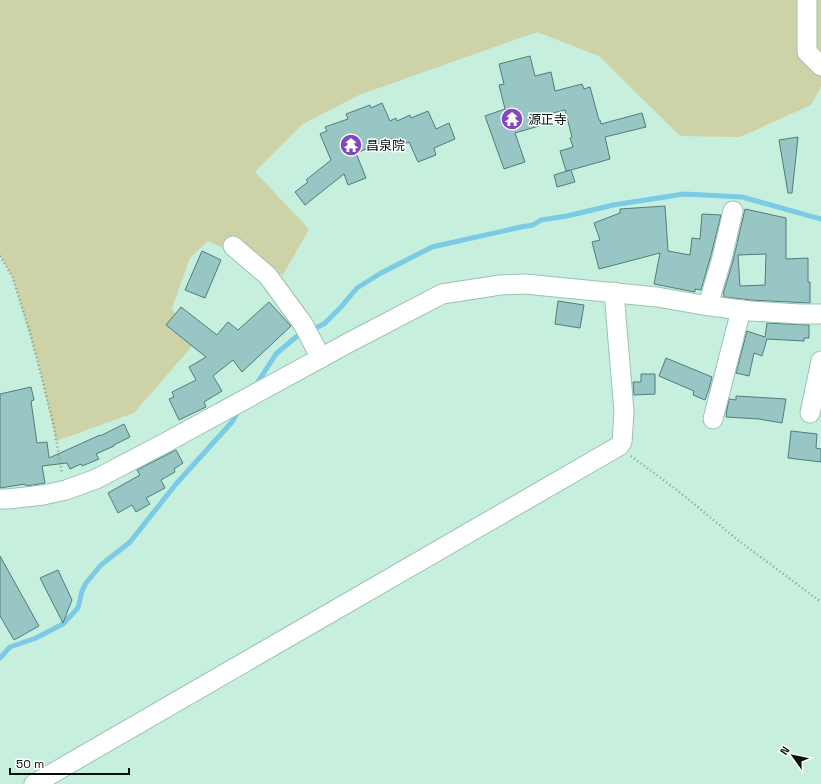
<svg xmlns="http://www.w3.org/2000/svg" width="821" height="784" font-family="'Space Grotesk','Noto Sans JP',sans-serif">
<rect width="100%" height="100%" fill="#c6efdd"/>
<polygon fill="#cdd2a7" points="0,0 821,0 821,86 811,105 740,137 680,136 599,56 537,32 359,95 303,124 255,172 309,229 283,275 208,241 190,258 172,308 193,345 134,413 56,441 38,363 12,276 0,256"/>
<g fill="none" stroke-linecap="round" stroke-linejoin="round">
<g stroke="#7bcae6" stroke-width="5">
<polyline points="311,330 324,324 341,307 357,288 381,273 432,247 521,227 533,225 541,220 567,216 613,205 684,194 742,197 821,219"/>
<polyline points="256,385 276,354 296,337 304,333"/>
<polyline points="0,658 10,647 36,638 63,624 78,608 82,591 86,583 101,565 130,542 176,484 232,422 239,410"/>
</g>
</g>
<g fill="#97c6c5" stroke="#507c7c" fill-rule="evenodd">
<polygon points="530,56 535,76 551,72 555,91 582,84 584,89 590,87 599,120 600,120 601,124 642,113 646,127 605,137 610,159 571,170 575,182 557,187 554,175 570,170 566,171 560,151 573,147 570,138 572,137 565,110 537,117 539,126 515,133 525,162 504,169 485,116 505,109 499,85 504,84 499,64"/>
<polygon points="382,103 390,121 396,118 397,121 410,115 411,118 428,111 436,129 449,123 455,139 434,148 436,155 418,162 409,142 397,147 394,138 356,153 366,178 348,185 344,174 305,205 295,192 308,182 306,180 331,160 320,134 327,131 325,127 348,119 346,114 370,105 371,108"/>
<polygon points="798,137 792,193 788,193 779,140"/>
<polygon points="665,206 668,251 690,255 692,238 700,239 702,214 721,215 711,255 701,290 695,289 695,292 654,284 660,253 599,269 592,242 600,240 594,223 620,213 620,209"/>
<path d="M 745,209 L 786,218 L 786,259 L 808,258 L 808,282 L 810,282 L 810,303 L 751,300 L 724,297 L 724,294 L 723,294 L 733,261 ZM 766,254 L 765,285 L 740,286 L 738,255 Z"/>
<polygon points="202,251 221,260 205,298 185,290"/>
<polygon points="558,301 584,305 580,328 555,324"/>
<polygon points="269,302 291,326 242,372 233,360 213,376 222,391 204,402 206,407 179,420 169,399 174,397 172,392 196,380 189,367 206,357 166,325 181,307 217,335 228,322 238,330"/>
<polygon points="767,323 809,325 809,338 804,338 804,341 767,339 762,356 754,353 749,376 736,373 747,331 765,337"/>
<polygon points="666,358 712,377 709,389 705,400 693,395 694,391 659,376"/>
<polygon points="641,374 655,374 655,394 634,395 633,382 641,382"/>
<polygon points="31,387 34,400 31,401 37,443 47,442 49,458 100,435 100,436 124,424 130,437 114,445 114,446 96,454 99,459 82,466 81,464 70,469 67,463 42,466 45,483 26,486 25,484 0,488 0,394"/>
<polygon points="736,396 786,399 782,423 759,419 726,417 727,409 729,399 736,400"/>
<polygon points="791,431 817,434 816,448 821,449 821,462 788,458"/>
<polygon points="176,450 183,463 174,469 175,472 161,480 165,488 146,498 150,504 136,512 132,505 118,513 108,493 140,475 137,470"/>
<polygon points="0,556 39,626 14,640 0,616"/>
<polygon points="58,570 72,600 63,623 40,578"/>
</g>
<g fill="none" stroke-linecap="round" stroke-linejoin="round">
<g stroke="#9ac2b1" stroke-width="21">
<g id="minor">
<polyline points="807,0 807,52 821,66"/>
<polyline points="233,246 268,276 303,324 321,358"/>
<polyline points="708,305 722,258 733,211"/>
<polyline points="810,413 821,361"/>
<polyline points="713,419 741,310"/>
<polyline points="0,499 8,499 43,495 66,490 96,479 165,443 350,342 442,294 500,285 525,284 657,297 703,305 750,311 800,314 821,314"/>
<polyline points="34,784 619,446 622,442 624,412 614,292"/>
</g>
</g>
<g stroke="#81a093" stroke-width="2.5" stroke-dasharray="1 3" stroke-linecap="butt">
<polyline points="0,256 12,276 30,332 53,422 62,473"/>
<polyline points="631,456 677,490 739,541 821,602"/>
</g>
<use href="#minor" stroke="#fff" stroke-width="19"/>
</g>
<defs>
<g id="temple-disc" transform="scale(1.15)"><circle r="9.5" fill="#8448be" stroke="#fff"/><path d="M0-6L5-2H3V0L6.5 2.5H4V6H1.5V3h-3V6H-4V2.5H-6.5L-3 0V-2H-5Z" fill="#fff"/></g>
</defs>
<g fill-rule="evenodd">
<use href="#temple-disc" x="512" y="119"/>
<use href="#temple-disc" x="351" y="145"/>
</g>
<g text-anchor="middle" stroke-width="3" stroke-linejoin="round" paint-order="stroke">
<g font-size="13" fill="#04110c" stroke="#fff" text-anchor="start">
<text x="528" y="124">源正寺</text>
<text x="366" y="150">昌泉院</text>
</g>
</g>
<g transform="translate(793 756) rotate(303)" stroke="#ffffff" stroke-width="3" paint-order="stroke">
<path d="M0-3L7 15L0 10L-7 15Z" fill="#04110c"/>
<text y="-6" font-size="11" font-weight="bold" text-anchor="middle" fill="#04110c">N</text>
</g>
<path d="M10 768v6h119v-6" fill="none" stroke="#04110c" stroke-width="2"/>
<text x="16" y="768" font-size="12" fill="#04110c" stroke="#ffffff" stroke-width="3" paint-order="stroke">50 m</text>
</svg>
